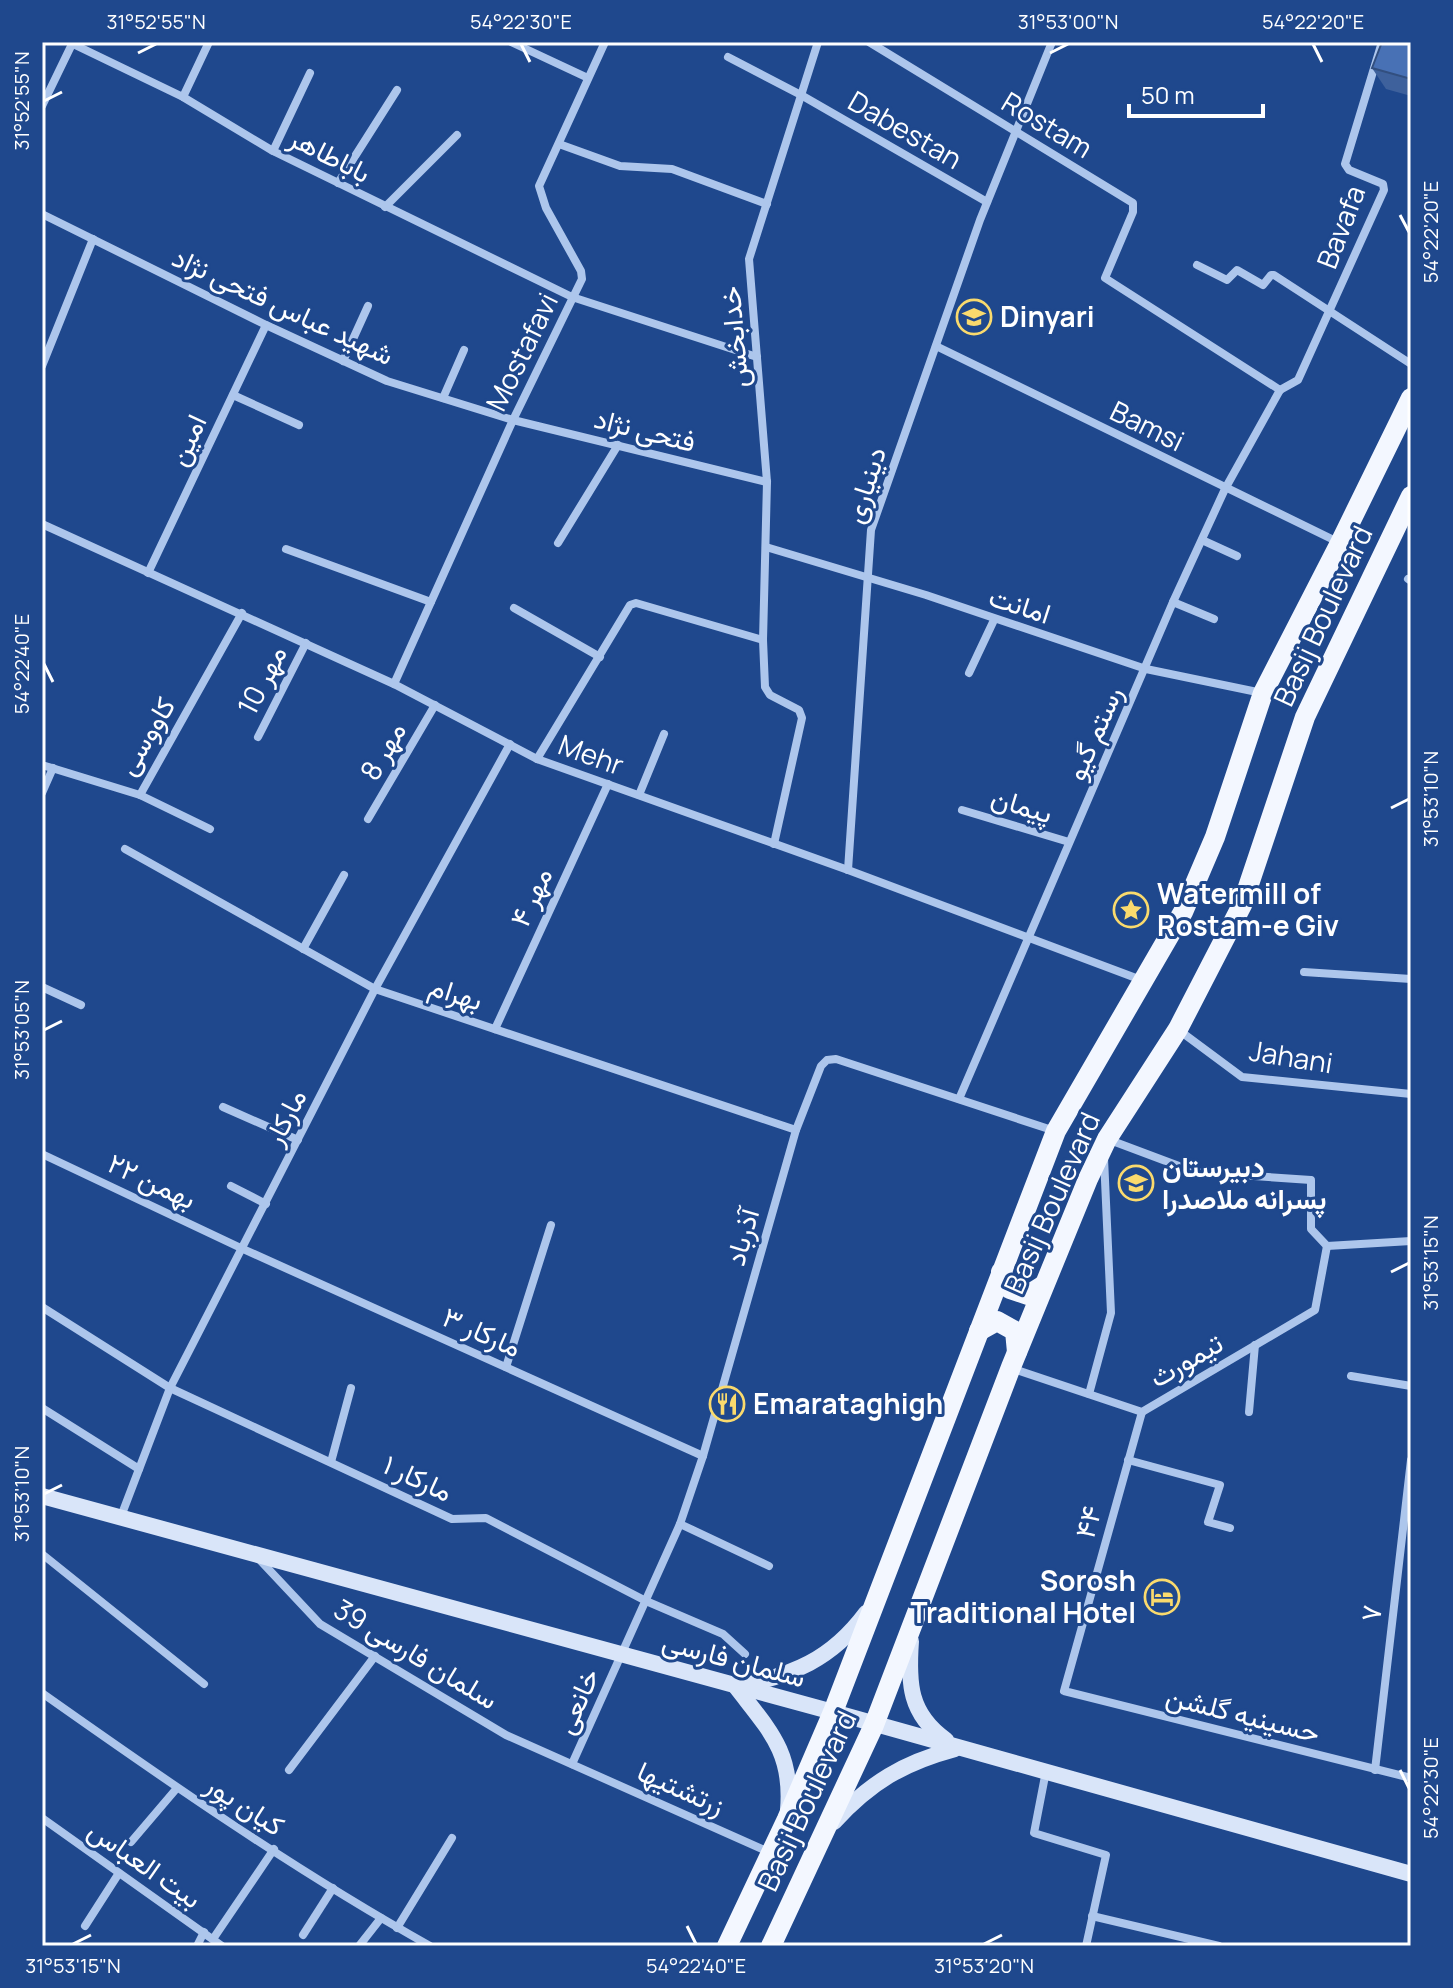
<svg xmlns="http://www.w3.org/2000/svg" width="1453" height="1988" font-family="Manrope,Vazirmatn,sans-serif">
<rect width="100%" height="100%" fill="#1f488d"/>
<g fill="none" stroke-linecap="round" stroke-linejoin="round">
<g stroke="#adc6ec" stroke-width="8">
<polyline points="511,42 588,78"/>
<polyline points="869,42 1133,203 1133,212 1105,278 1280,390"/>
<polyline points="73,44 183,97 273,151 572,297 757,357"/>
<polyline points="728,57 801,95 987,202"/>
<polyline points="183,97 209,42"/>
<polyline points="42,106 73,42"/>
<polyline points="559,144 620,166 672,169 767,204"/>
<polyline points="273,151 310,73"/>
<polyline points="338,183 397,90"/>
<polyline points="385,207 457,135"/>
<polyline points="42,214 266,325 387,381 513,420 767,482"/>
<polyline points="1197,265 1227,280 1237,270 1263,285 1271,275 1274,275 1411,364"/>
<polyline points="936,346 1340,543"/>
<polyline points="343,361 368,306"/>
<polyline points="42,366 93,239"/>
<polyline points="1280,390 1298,380 1384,190 1383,184 1349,170 1345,164 1382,42"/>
<polyline points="233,395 299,425"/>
<polyline points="443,398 464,350"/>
<polyline points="42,524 394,684 537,759 848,870 1144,981"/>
<polyline points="1202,540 1237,556"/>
<polyline points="558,543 618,445"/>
<polyline points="766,547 926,595 1146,669 1262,693"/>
<polyline points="286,549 431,602"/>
<polyline points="148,573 266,325"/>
<polyline points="1408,579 1411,581"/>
<polyline points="1173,602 1214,619"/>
<polyline points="514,608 600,657"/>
<polyline points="969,673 994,620"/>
<polyline points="394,684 513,420 582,279 581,271 546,208 539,186 605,42"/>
<polyline points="258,737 306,643"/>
<polyline points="537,759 630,605 636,603 763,640"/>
<polyline points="42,765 140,795 210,829"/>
<polyline points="42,793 53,768"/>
<polyline points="140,795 242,613"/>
<polyline points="639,795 664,734"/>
<polyline points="962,810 1069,842"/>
<polyline points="368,819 435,705"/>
<polyline points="774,844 802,718 799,710 770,695 765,687 763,640 767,482 749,259 818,42"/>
<polyline points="125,849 375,989 796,1130"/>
<polyline points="848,870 871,530 980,220 1052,42"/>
<polyline points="303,949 344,875"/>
<polyline points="1304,972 1411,979"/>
<polyline points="42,987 81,1005"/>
<polyline points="495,1029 608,784"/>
<polyline points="1180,1031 1242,1077 1411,1094"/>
<polyline points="959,1099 1173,602 1225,489 1280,390"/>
<polyline points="223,1107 298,1140"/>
<polyline points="1107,1139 1195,1172 1311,1180 1311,1229 1327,1246"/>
<polyline points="42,1154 243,1249 703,1456"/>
<polyline points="231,1186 266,1204"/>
<polyline points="1327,1246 1411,1241"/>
<polyline points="42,1307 170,1388 452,1519 486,1518 646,1601 723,1634 745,1654"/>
<polyline points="506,1367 551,1225"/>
<polyline points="1011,1368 1142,1412 1315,1310 1327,1246"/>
<polyline points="1351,1376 1411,1386"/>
<polyline points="1089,1394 1111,1313 1104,1158"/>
<polyline points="42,1408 139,1469"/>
<polyline points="1142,1412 1064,1691 1411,1778"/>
<polyline points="1249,1412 1255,1345"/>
<polyline points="1128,1460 1220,1485 1208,1522 1230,1528"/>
<polyline points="331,1462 351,1388"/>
<polyline points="120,1519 170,1388 375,989 510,744"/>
<polyline points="680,1524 769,1566"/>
<polyline points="42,1554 204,1684"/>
<polyline points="258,1558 320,1624 506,1735 769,1852"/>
<path d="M 42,1693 C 168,1782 296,1871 430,1946"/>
<polyline points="572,1764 680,1524 703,1456 796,1130 821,1066 827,1060 836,1059 1055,1131"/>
<polyline points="289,1770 375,1656"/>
<polyline points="1375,1770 1411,1460"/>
<polyline points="1046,1771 1034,1833 1106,1855 1086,1946"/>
<polyline points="42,1818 222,1946"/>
<polyline points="131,1842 177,1788"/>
<polyline points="1092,1916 1219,1946"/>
<polyline points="85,1926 119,1873"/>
<polyline points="397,1928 452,1838"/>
<polyline points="303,1935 333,1888"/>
<polyline points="213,1939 274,1849"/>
<polyline points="197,1946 204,1932"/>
<polyline points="359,1946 381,1918"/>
</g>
<g stroke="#d9e5f9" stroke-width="16">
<polyline points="42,1496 833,1712 1411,1874"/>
<path d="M 911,1641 C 908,1683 909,1714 946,1740"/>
<path d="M 788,1810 C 793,1752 769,1730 736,1687 C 793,1675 831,1660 866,1613"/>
<path d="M 834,1822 C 871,1782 903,1763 955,1749"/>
</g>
<g stroke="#f3f7ff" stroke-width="20">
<polyline points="1001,1272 1010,1289 1028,1295 1044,1285"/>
<polyline points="979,1331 997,1321 1015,1331 1017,1352"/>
<polyline points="727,1946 787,1819 833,1712 1056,1131 1183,912 1215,837 1263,693 1340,543 1411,398"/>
<polyline points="771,1946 874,1725 1011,1367 1088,1179 1107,1139 1178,1029 1242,905 1305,717 1411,496"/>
</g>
</g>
<polygon fill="#3e619c" points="1411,42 1411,96 1386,89 1372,68"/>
<polygon fill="#4871b5" stroke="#324f7f" stroke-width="2" points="1382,42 1411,42 1411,79 1372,68"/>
<path fill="none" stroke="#fff" stroke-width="3" d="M 521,44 L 530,62M 1313,44 L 1322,62M 138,53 L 156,44M 1050,53 L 1068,44M 44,101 L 62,92M 1400,215 L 1409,232M 44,664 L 53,682M 1391,808 L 1409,799M 44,1030 L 62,1021M 1391,1272 L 1409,1263M 44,1494 L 62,1485M 1400,1770 L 1409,1788M 687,1926 L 696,1944M 73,1944 L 91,1935M 984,1944 L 1002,1935"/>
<defs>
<g id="school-ring" transform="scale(1.8)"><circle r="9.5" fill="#1f488d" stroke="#fada6d" stroke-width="1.5"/><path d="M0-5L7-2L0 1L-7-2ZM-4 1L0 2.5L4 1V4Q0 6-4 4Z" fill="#fada6d"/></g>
<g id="sight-ring" transform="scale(1.8)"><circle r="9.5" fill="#1f488d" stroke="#fada6d" stroke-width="1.5"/><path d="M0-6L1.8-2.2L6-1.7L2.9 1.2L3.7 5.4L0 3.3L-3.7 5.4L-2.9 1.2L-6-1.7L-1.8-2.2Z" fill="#fada6d"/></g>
<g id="restaurant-ring" transform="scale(1.8)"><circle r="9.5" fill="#1f488d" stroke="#fada6d" stroke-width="1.5"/><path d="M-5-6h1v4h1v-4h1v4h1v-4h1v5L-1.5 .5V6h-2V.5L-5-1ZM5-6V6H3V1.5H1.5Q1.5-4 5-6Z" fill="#fada6d"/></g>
<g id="hotel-ring" transform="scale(1.8)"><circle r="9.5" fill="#1f488d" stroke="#fada6d" stroke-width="1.5"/><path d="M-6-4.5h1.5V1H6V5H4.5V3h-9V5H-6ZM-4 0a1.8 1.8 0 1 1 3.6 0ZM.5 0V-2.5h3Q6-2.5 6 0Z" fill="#fada6d"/></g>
</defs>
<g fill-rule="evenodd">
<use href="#school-ring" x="974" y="317"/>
<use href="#sight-ring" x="1131" y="910"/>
<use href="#school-ring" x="1136" y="1183"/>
<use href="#restaurant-ring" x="727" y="1404"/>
<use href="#hotel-ring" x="1162" y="1597"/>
</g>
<g text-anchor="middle" stroke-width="6" stroke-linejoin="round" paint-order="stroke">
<g font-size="28" fill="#fff" stroke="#1f488d">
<text transform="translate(1047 125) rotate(31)" y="10">Rostam</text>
<text transform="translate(905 130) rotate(30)" y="10">Dabestan</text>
<text transform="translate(330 155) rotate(27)" y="10">باباطاهر</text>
<text transform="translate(1341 227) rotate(-69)" y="10">Bavafa</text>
<text transform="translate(283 306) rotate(25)" y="10">شهید عباس فتحی نژاد</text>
<text transform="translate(734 337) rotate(-95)" y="10">خدابخش</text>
<text transform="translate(522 352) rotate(-64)" y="10">Mostafavi</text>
<text transform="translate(1147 426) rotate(26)" y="10">Bamsi</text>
<text transform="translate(645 430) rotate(14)" y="10">فتحی نژاد</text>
<text transform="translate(187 440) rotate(-65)" y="10">امین</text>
<text transform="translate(865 485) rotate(-72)" y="10">دینیاری</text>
<text transform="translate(1020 605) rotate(18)" y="10">امانت</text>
<text transform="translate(1323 616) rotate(-65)" y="10">Basij Boulevard</text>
<text transform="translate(262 680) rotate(-63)" y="10">مهر 10</text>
<text transform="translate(1094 733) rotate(-66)" y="10">رستم گیو</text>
<text transform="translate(146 736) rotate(-59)" y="10">کاووسی</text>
<text transform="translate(383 751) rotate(-60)" y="10">مهر 8</text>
<text transform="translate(591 755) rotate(20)" y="10">Mehr</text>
<text transform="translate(1022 805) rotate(17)" y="10">پیمان</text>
<text transform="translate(531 897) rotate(-65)" y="10">مهر ۴</text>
<text transform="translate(456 993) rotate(18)" y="10">بهرام</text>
<text transform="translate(1291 1057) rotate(9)" y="10">Jahani</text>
<text transform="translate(285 1117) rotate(-63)" y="10">مارکار</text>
<text transform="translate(152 1181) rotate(25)" y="10">۲۲ بهمن</text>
<text transform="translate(1052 1203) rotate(-66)" y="10">Basij Boulevard</text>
<text transform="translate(742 1237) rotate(-74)" y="10">آذرباد</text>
<text transform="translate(482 1332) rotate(24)" y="10">مارکار ۳</text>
<text transform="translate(1186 1360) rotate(-30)" y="10">تیمورث</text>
<text transform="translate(418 1478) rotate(25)" y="10">مارکار ۱</text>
<text transform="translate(1088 1522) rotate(-75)" y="10">۴۴</text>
<text transform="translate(1371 1613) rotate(-83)" y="10">۷</text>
<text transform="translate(416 1654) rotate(31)" y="10">سلمان فارسی 39</text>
<text transform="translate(734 1659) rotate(15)" y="10">سلمان فارسی</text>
<text transform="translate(577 1701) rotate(-66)" y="10">خانعی</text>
<text transform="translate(1243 1714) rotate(14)" y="10">حسینیه گلشن</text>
<text transform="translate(681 1788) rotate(24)" y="10">زرتشتیها</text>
<text transform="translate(807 1801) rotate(-65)" y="10">Basij Boulevard</text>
<text transform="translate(245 1805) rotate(33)" y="10">کیان پور</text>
<text transform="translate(145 1864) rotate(35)" y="10">بیت العباس</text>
</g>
<g font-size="28" font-weight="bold" fill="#fff" stroke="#1f488d" text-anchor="start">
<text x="1000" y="327">Dinyari</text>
<text x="1157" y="904">Watermill of<tspan x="1157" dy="32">Rostam-e Giv</tspan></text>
<text x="1162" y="1177">دبیرستان<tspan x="1162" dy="32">پسرانه ملاصدرا</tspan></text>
<text x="753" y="1414">Emarataghigh</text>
<text x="1136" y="1591" text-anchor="end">Sorosh<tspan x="1136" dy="32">Traditional Hotel</tspan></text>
</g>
</g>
<rect width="1453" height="1988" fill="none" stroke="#1f488d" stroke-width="88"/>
<path d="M1129 104v12h134v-12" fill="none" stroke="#ffffff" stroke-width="4"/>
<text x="1141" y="104" font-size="24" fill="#ffffff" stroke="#1f488d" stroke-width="6" paint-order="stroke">50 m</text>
<rect x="44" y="44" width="1365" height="1900" fill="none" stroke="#fff" stroke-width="3"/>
<g font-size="20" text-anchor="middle" fill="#fff">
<text x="156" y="29">31°52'55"N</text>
<text x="521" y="29">54°22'30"E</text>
<text x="1068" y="29">31°53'00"N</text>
<text x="1313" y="29">54°22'20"E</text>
<text transform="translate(22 101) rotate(-90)" y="7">31°52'55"N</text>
<text transform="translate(1431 232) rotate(-90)" y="7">54°22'20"E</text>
<text transform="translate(22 664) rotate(-90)" y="7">54°22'40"E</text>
<text transform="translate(1431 799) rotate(-90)" y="7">31°53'10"N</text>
<text transform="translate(22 1030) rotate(-90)" y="7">31°53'05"N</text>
<text transform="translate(1431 1263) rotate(-90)" y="7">31°53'15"N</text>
<text transform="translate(22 1494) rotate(-90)" y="7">31°53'10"N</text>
<text transform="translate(1431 1788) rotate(-90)" y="7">54°22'30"E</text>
<text x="73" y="1973">31°53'15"N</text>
<text x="696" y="1973">54°22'40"E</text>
<text x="984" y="1973">31°53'20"N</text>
</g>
</svg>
